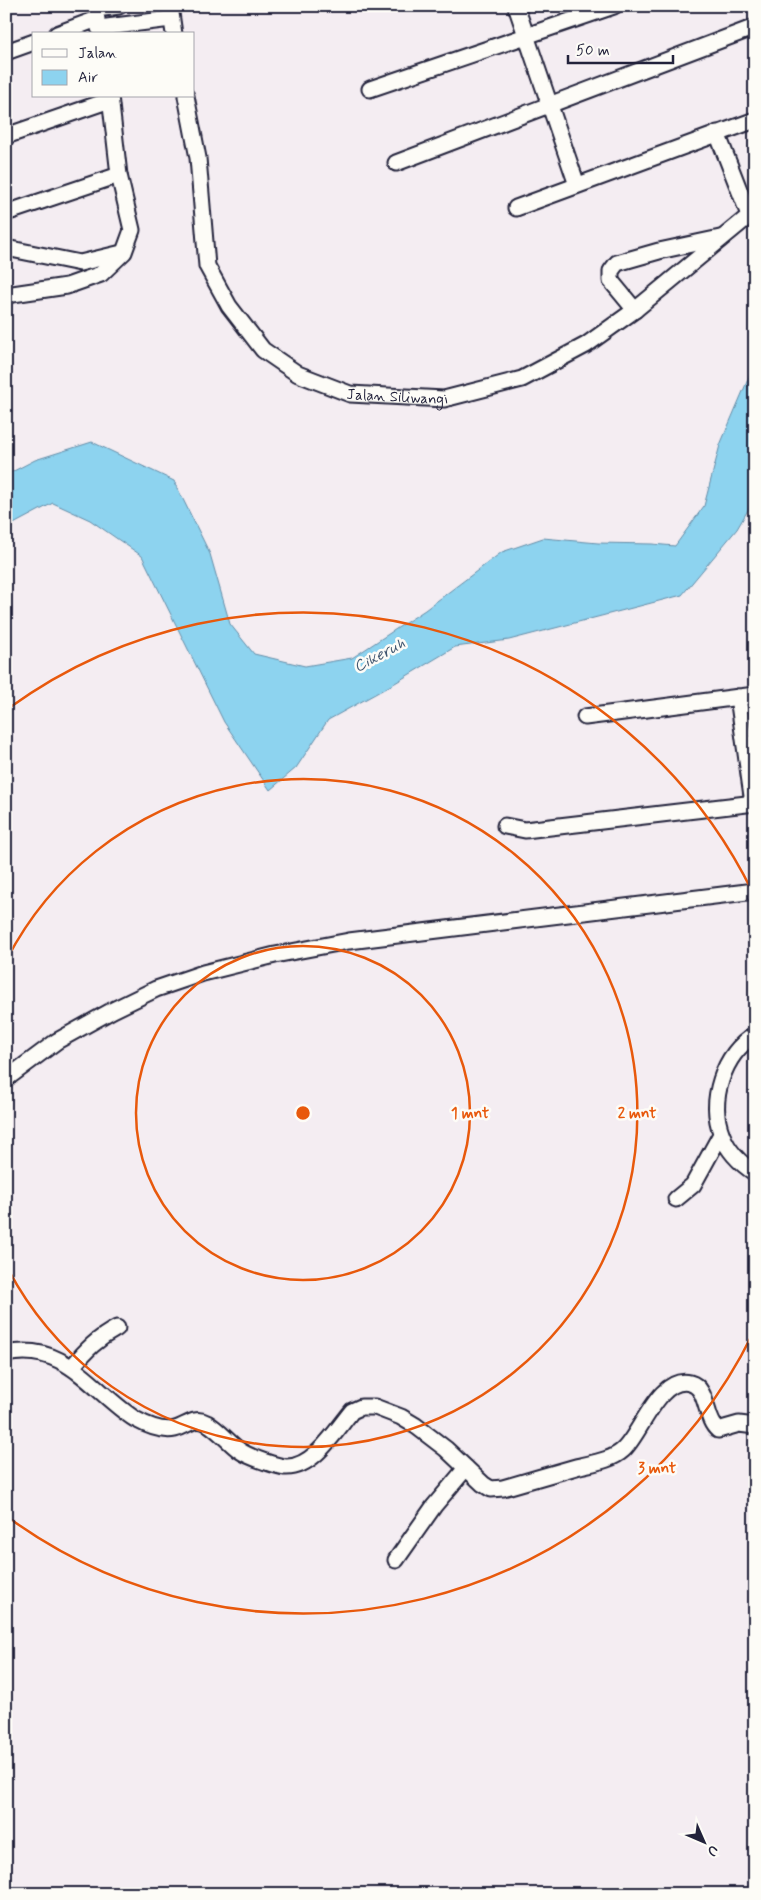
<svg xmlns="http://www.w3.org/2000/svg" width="761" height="1900" font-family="Mynerve,sans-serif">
<rect width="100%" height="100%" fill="#f4edf2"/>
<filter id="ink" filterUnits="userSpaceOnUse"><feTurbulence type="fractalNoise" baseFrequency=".02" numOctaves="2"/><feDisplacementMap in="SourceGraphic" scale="10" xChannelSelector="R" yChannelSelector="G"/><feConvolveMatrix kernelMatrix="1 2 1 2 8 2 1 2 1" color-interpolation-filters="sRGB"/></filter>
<g filter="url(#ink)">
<polygon fill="#8dd3ef" stroke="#628ca7" points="755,363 755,498 737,529 682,595 509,640 455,647 395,683 328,720 296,768 270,790 224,722 142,556 90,520 53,503 6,528 6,475 35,460 92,442 174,481 210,554 230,624 254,654 305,666 352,658 425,610 502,552 543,538 598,543 652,544 675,546 704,506 720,445"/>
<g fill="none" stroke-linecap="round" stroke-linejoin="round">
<g stroke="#22223b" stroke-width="19">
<g id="street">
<polyline points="170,6 174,34"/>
<polyline points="516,6 577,185"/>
<polyline points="96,9 119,6"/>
<polyline points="99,28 171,19"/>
<polyline points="57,34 97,19"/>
<polyline points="6,52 34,42"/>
<polyline points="370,89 614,6"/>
<path id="s1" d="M 186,96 L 198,158 L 207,266 L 229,306 L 263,350 L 298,374 L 350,394 L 444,399 L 522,379 L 586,345 L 635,310 L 755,211"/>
<polyline points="717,133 749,215"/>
<polyline points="6,136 110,100"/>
<polyline points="396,163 755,27"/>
<polyline points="516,208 755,120"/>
<polyline points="6,213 119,175"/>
<polyline points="6,248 80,263 122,253"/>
<polyline points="6,295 67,286 101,274 124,252 132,230 119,175 110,96"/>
<polyline points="635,310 611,281 611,271 617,263 659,251 720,238"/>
<polyline points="738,697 753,803"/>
<polyline points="585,717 755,695"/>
<polyline points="505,826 525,830 755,803"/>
<path d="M 755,1035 C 723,1054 708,1101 722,1135 C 728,1151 741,1164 755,1173"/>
<polyline points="6,1079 57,1041 113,1010 156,989 203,973 275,955 349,941 755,891"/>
<polyline points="676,1199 693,1185 721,1134"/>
<path d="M 6,1354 C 65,1341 92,1391 135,1419 C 146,1425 162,1432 175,1429 C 187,1426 194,1416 207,1423 C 219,1430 228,1442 239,1450 C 247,1456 257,1459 266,1462 C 272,1464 278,1466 285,1467 C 313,1469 336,1430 352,1411 L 361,1407 L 375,1407 L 401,1417 L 416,1426 L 446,1449 L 483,1484 L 491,1489 L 503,1488 C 527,1481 552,1474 576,1467 C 591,1463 611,1461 623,1450 C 641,1434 659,1375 690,1383 C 709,1388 704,1419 718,1430 L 739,1424 L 755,1426"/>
<path d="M 72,1367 C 86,1350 98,1338 117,1328"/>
<polyline points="396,1560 434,1506 466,1468"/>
</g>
</g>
<use href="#street" stroke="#fdfcf7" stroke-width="15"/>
</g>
</g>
<g fill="none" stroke="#e8590c" stroke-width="2.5">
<circle cx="303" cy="1113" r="167"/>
<path d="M7 959A334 334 0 1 1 7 1267"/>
<path d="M753 1333A501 501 0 0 1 9 1518M9 708A501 501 0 0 1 753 893"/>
</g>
<g text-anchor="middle" stroke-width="5" stroke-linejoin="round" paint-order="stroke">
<g font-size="15" fill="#22223b" stroke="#fdfcf7">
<text dy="5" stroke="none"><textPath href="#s1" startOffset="418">Jalan Siliwangi</textPath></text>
</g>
<g font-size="16" font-style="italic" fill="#425771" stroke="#fdfcf7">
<text transform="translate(379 654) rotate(-28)" y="6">Cikeruh</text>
</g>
</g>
<circle cx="303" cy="1113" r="8" fill="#e8590c" stroke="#fdfcf7" stroke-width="2.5"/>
<g font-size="15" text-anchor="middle" font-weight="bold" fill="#e8590c" stroke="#fdfcf7" stroke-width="5" stroke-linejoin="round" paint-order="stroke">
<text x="470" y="1118">1 mnt</text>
<text x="637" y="1118">2 mnt</text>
<text x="657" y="1473">3 mnt</text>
</g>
<rect width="761" height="1900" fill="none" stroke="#fdfcf7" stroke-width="25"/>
<rect x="12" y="12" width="736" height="1875" fill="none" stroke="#22223b" stroke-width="2" filter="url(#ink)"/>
<rect x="32" y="32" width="162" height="65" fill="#fdfcf7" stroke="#a5a5ac"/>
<rect x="42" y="49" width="25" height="8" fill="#fdfcf7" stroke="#a5a5ac"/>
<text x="78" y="58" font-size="15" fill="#22223b">Jalan</text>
<rect x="42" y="70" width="25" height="15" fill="#8dd3ef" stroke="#a5a5ac"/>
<text x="78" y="82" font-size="15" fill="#22223b">Air</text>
<g transform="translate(704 1842) rotate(135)" stroke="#fdfcf7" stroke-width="4" paint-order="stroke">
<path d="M0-4L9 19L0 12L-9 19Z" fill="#22223b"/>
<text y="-8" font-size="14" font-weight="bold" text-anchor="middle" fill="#22223b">U</text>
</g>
<path d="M568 55v8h105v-8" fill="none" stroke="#22223b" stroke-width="2.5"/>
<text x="576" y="55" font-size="15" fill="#22223b" stroke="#fdfcf7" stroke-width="4" paint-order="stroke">50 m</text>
</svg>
